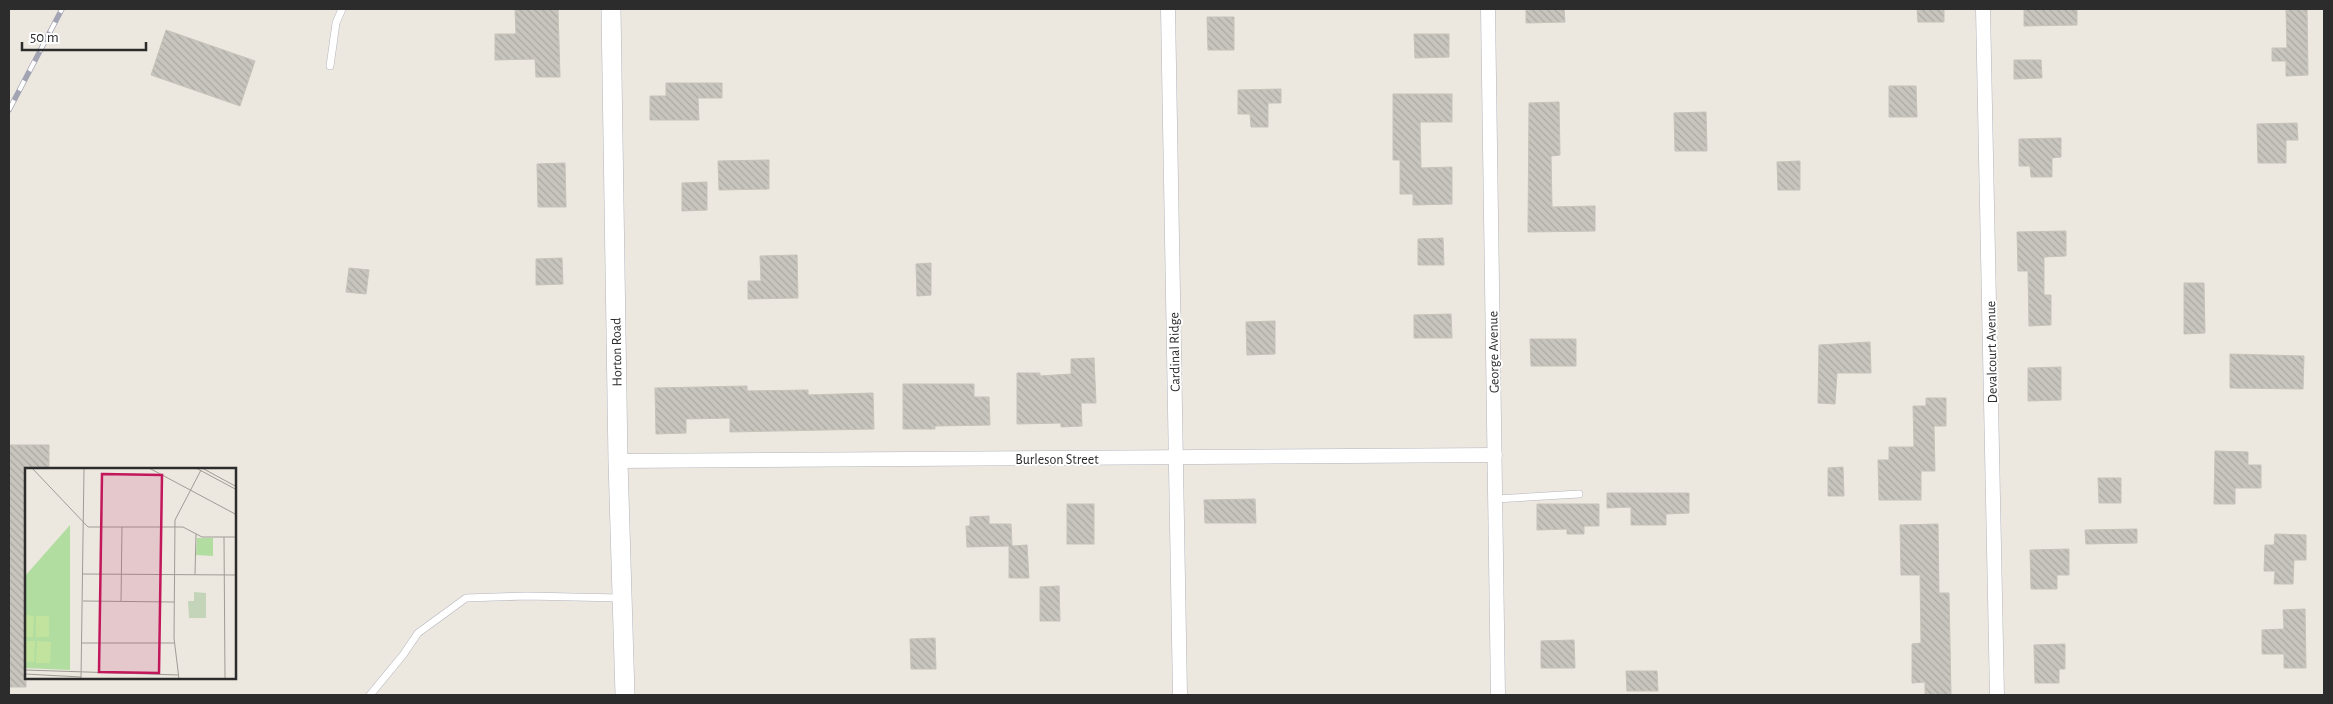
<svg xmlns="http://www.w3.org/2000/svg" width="2333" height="704" font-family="'Alegreya Sans',sans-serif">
<defs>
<pattern id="building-back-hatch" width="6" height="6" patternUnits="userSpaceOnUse" patternTransform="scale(1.25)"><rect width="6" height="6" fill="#c8c5be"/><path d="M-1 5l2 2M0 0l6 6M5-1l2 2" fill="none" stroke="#aca9a3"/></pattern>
</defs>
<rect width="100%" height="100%" fill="#ece7df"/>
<g fill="url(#building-back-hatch)" stroke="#c7c3b9">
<polygon points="515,9 558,9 560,77 536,77 535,59 495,60 495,34 516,34"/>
<polygon points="1526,9 1564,9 1565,22 1526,23"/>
<polygon points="1917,9 1944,9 1944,22 1918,22"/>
<polygon points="2024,9 2077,9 2077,25 2024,26"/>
<polygon points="2286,9 2307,9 2308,75 2286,76 2286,61 2272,61 2272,48 2287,48"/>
<polygon points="1207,17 1234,17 1234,50 1208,50"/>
<polygon points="166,30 255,61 240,106 151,75"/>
<polygon points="1414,34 1449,34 1449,57 1415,58"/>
<polygon points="2014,60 2041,60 2042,78 2014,79"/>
<polygon points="666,83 722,83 722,98 698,98 699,120 650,120 650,96 666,96"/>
<polygon points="1889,86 1916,86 1917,117 1889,117"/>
<polygon points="1281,89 1281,103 1268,103 1268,127 1251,127 1250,114 1238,114 1238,90"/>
<polygon points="1393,94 1452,94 1452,122 1420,122 1421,168 1452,167 1452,204 1413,205 1413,194 1400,194 1400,160 1393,160"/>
<polygon points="1559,102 1560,155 1551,156 1552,207 1595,206 1595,231 1528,232 1529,103"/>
<polygon points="1706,112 1707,151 1675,151 1674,113"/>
<polygon points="2297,123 2298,140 2286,140 2286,163 2258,163 2257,124"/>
<polygon points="2061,138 2061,157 2052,158 2052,177 2031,177 2030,166 2019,166 2019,139"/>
<polygon points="769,160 769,189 719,190 718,161"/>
<polygon points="1800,161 1800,190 1778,190 1777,162"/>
<polygon points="565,163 566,207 538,207 537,164"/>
<polygon points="707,182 707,210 682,211 682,183"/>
<polygon points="2066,231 2066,256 2044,257 2044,295 2051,295 2051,325 2029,326 2028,271 2018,271 2017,232"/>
<polygon points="1443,238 1444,265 1418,265 1418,239"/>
<polygon points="797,255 798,298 748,299 748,281 761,281 760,256"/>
<polygon points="562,258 563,284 536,285 536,259"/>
<polygon points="931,263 931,295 917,296 916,264"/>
<polygon points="349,268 369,270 366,294 346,292"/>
<polygon points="2184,283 2204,283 2205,333 2184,334"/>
<polygon points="1451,314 1452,338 1414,338 1414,315"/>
<polygon points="1275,321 1275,354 1247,355 1246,322"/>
<polygon points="1530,339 1576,339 1576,366 1531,366"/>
<polygon points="1870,342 1871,373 1837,373 1835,404 1818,403 1819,345"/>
<polygon points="2230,354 2304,356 2303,389 2230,388"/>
<polygon points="1094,358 1096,403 1081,403 1082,426 1061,427 1061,423 1017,424 1017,373 1040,373 1040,376 1071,374 1071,359"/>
<polygon points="2061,367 2061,400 2028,401 2028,368"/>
<polygon points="903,384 974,384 974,397 989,397 990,425 935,426 935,429 903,429"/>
<polygon points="747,386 747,391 808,390 808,395 873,393 874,429 730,432 730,418 686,419 686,433 656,434 655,388"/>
<polygon points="1926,398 1946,398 1946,426 1934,426 1935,471 1921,471 1921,500 1879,500 1878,460 1889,460 1889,447 1914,447 1913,406 1926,406"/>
<polygon points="9,445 49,445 49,469 26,469 26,687 9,687"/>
<polygon points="2215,451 2248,452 2248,465 2261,465 2261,488 2235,488 2235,504 2214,504"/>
<polygon points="1843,467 1844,496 1828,496 1828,468"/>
<polygon points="2098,478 2121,478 2121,503 2099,503"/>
<polygon points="1607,493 1689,493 1689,513 1666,514 1666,525 1631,525 1631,507 1607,508"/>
<polygon points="1255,499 1256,523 1205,523 1204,500"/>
<rect x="1067" y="504" width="27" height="40"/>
<polygon points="1537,504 1599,504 1599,526 1584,526 1584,534 1567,534 1567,529 1537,530"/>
<polygon points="989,516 989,524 1011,524 1012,546 1027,545 1029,578 1009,578 1009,546 967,547 966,526 970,526 970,517"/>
<polygon points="1938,524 1939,593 1949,593 1951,695 1925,695 1925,682 1912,683 1912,644 1921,643 1920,575 1901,575 1900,525"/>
<polygon points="2137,529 2137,543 2086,544 2085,530"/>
<polygon points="2275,534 2306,535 2306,560 2294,560 2293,584 2274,584 2275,571 2264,571 2265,545 2274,545"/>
<polygon points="2069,549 2069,575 2057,575 2057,589 2031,589 2030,550"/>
<polygon points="1059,586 1060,621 1040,621 1040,587"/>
<polygon points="2305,609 2306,668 2284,668 2284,654 2262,654 2262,630 2284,629 2283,610"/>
<polygon points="935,638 936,669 911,669 910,639"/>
<polygon points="1574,640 1575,668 1541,668 1541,641"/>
<polygon points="2065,644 2065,669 2059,669 2059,683 2035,683 2034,645"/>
<polygon points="1626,671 1657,671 1658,691 1627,691"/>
</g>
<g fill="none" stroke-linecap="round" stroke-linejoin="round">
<g stroke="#b3b4be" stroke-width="8">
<g id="lane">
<polyline points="330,66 336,23 342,9"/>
<polyline points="1495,499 1579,494"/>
<polyline points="370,695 403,655 418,633 466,598 527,596 620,598"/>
</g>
</g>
<g stroke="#b3b4be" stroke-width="15">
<g id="street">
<polyline points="1168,9 1180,695"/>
<polyline points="1488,9 1498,695"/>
<polyline points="1983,9 1997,695"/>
<polyline points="618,461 1495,455"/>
</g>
</g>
<g stroke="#b3b4be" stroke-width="20">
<polyline id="secondary" points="611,9 618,461 625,695"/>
</g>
<use href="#lane" stroke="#fff" stroke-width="7"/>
<use href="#street" stroke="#fff" stroke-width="14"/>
<use href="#secondary" stroke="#fff" stroke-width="19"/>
<g stroke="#a2a4b4" stroke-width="5.5">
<polyline id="rail" points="9,110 62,9"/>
</g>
<use href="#rail" stroke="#fff" stroke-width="4" stroke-dasharray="11" stroke-linecap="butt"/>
</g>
<g text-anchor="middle" stroke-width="4" stroke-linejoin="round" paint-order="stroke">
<g font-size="14" fill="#2c2c2c" stroke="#fff">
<text transform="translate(616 352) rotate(-91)" y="5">Horton Road</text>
<text transform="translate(1174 352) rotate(-91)" y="5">Cardinal Ridge</text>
<text transform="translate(1493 352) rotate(-91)" y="5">George Avenue</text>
<text transform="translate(1991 352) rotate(-91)" y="5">Devalcourt Avenue</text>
<text x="1057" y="464">Burleson Street</text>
</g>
</g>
<g transform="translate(25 468)">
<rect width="211" height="211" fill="#ece7df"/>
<path d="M 169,124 L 181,125 L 181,150 L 164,150 L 163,133 L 169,133 Z" fill="#c4d4b8"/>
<path d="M 45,57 L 45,202 L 0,200 L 0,108 ZM 172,70 L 188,70 L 188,88 L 171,87 Z" fill="#b2dda1"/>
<path d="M 0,147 L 9,148 L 8,169 L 0,169 ZM 11,148 L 24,148 L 24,169 L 11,169 ZM 0,173 L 10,173 L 9,194 L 0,194 ZM 12,173 L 26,174 L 25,195 L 11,195 Z" fill="#c2e39e"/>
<path fill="none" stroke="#9f9c97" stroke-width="1" d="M 7,0 L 63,59 L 158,59 L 177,69 L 212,69M 124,0 L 212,47M 171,0 L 212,22M 177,0 L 212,19M 199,69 L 200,211M 58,106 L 212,107M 170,106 L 171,66M 58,133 L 149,134M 96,133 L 97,59M 56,175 L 149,175M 0,202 L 154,207M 0,206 L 56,209M 56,211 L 59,0M 154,211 L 149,170 L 150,52 L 176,2"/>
<path fill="#c2185b" fill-opacity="0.15" stroke="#c2185b" stroke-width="2.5" d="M 77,6 L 137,7 L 134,205 L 74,204 Z"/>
<rect width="211" height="211" fill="none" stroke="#2c2c2c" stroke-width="2.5"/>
</g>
<rect width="2333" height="704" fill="none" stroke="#2c2c2c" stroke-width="20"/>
<path d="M22 42v8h124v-8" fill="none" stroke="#2c2c2c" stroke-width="2.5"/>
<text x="30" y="42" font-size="15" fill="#2c2c2c" stroke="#ffffff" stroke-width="4" paint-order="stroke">50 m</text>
</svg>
